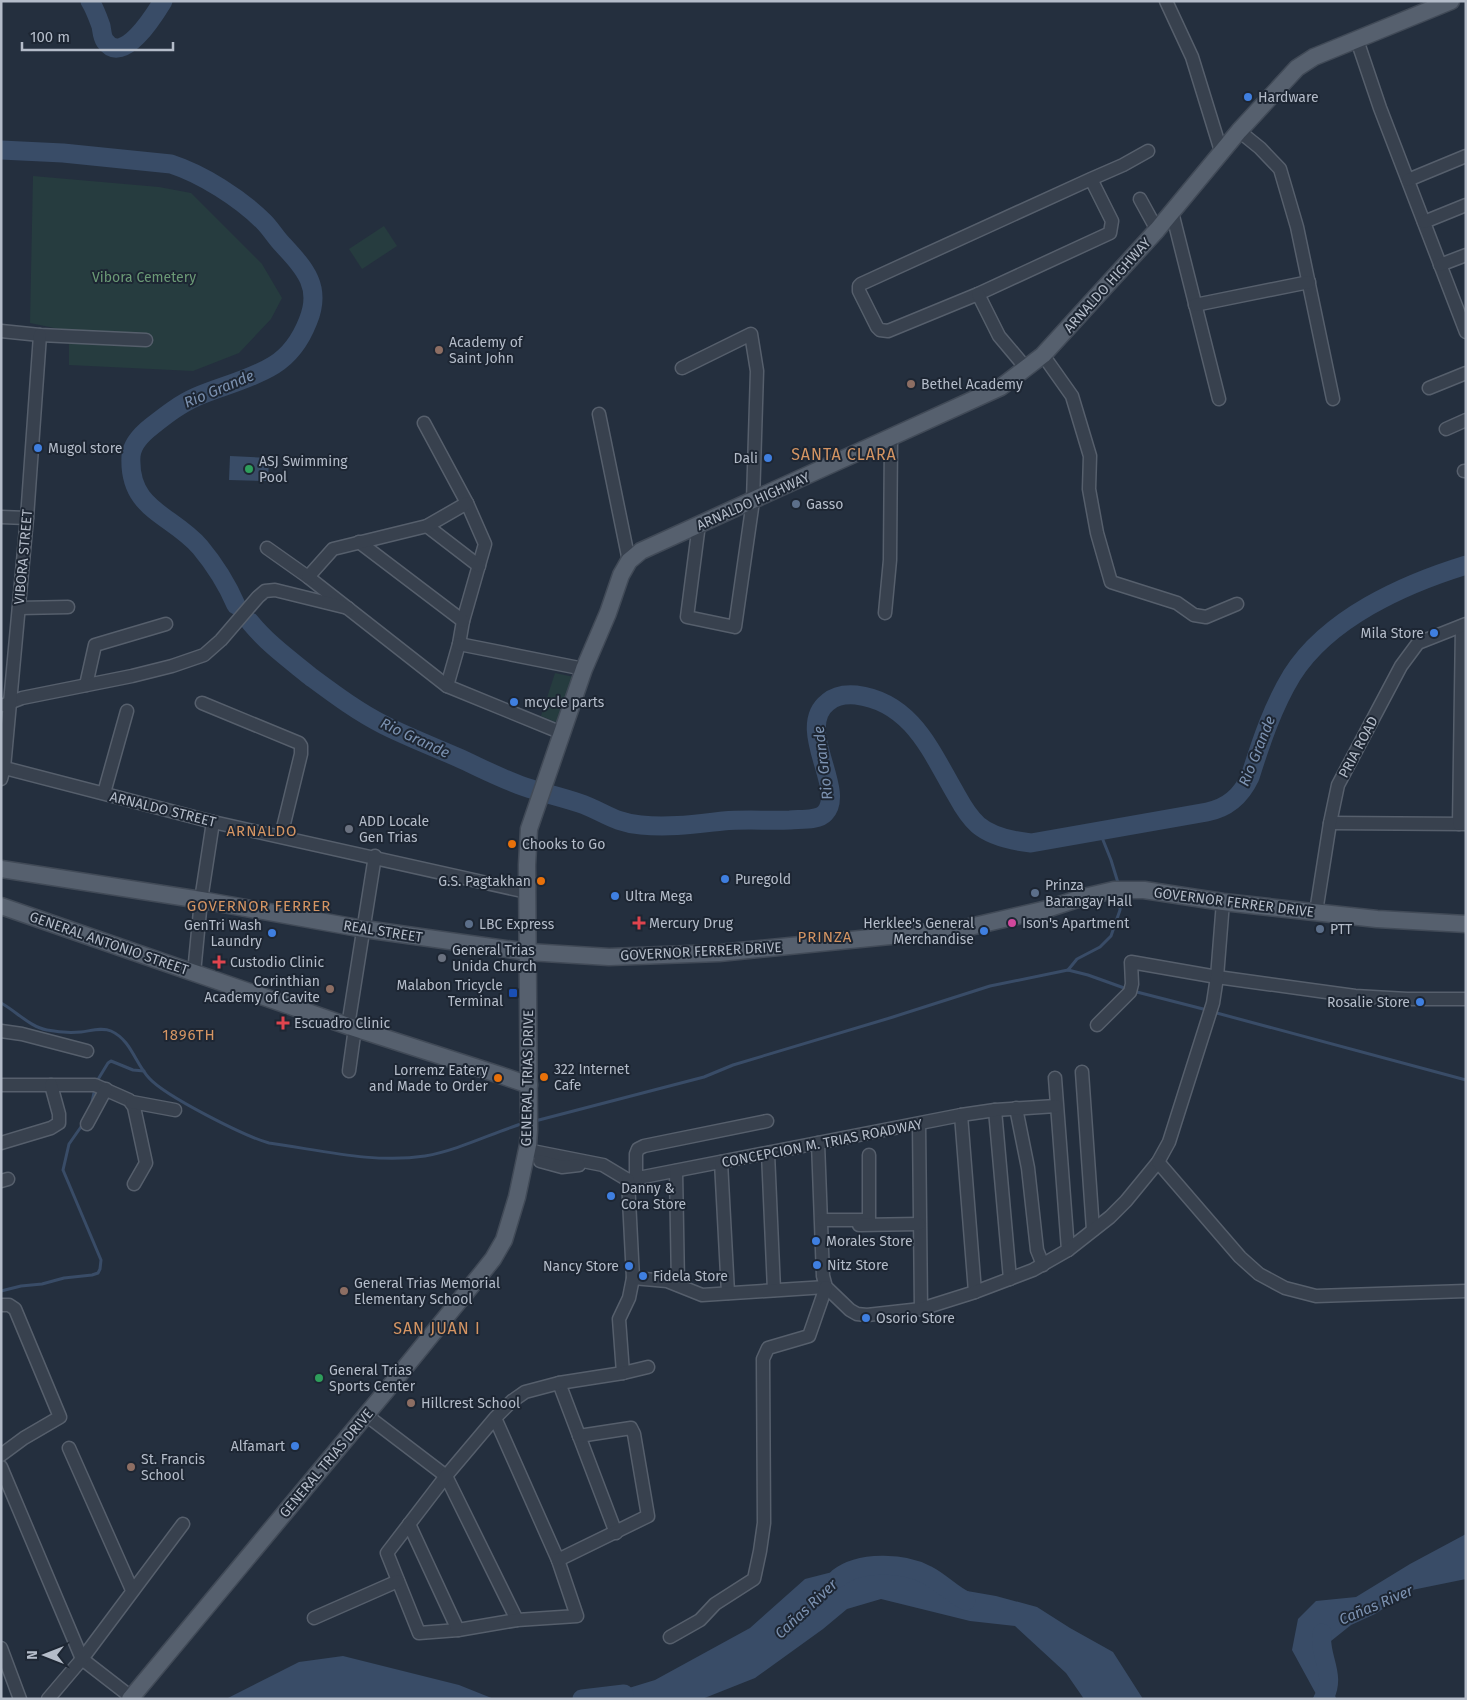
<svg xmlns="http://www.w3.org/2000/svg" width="1467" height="1700" font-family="'Fira Sans',sans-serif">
<rect width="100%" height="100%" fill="#242f3e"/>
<g fill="#263c3f">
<polygon points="33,176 159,187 191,193 262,264 282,298 271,319 239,353 193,371 69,365 69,331 30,323"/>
<polygon points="384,226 397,246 362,269 349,249"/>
<polygon points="555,673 574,677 558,723 541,716"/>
</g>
<g fill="#394c67">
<polygon points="230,456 269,458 268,481 229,480"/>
<polygon points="1466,1534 1466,1579 1412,1590 1375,1614 1351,1625 1326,1645 1324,1670 1336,1698 1312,1699 1316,1694 1292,1650 1298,1619 1316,1601 1356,1597 1410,1564"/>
<polygon points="852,1567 884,1567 915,1572 944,1587 996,1596 1037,1607 1070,1628 1113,1652 1143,1699 1084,1699 1066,1673 1015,1626 970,1621 881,1599 847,1609 823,1629 755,1678 702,1699 574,1699 606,1695 655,1680 750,1628 805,1579"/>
<polygon points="343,1656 459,1685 494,1699 226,1699 299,1662"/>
</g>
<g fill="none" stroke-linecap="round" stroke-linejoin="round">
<g stroke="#394c67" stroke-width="3">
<polyline points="1099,830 1111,860 1119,886"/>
<polyline points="1068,970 1077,959 1100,947 1111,936 1120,910 1120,895"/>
<polyline points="1133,991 1207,1010"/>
<path d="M 1,1003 C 16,1011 30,1027 47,1030 C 57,1032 70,1033 81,1032 C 90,1031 102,1027 111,1031 C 131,1040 135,1063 149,1078 C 165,1096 244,1136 269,1143 C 320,1150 374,1164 425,1156 C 459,1150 492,1133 524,1123"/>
<polyline points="1213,1012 1466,1080"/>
<polyline points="97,1081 108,1063 111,1061 133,1070 144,1071"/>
<polyline points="92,1102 95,1088"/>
<polyline points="535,1121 704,1077 733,1065 893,1017 990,986 1068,970 1088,975 1127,989"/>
<polyline points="1,1291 21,1286 42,1284 64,1278 92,1275 98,1273 100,1269 101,1260 63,1170 69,1144 83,1124"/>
</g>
<g stroke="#394c67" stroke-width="19">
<path d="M 90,1 C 95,9 98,18 101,26 C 102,31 102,37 105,41 C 123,67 155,14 163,1"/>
<path d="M 1,150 L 63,153 L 171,164 C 202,174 240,198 264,222 C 271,229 276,238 283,245 C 305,269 322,287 308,321 C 301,339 290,355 274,365 C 250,380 221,386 196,397 C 180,404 166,415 152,426 C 143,433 132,443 131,456 C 128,510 171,514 200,547 C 215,565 227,584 236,605"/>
<path d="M 250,622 C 268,644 289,659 311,677 C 334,694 358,712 384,725 C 408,737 434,747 459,758 C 481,768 502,779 525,787 C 543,793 561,797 579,803 C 603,811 614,823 641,825 C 669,828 696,824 723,821 C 746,819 768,821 790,820 C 800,819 818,821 825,813 C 847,790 794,728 828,702 C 836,695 845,694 856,695 C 913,702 932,754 957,796 C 963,807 969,817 978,825 C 992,837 1013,841 1031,843 L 1207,812 C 1228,808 1241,796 1250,777 C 1261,742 1273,706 1292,675 C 1328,618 1404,584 1466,565"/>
<path d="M 838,1578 C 859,1561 904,1562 927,1575 C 941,1582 951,1594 966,1601"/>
<path d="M 1322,1633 C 1318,1656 1338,1676 1323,1699"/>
<polyline points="582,1699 624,1694"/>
</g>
<g stroke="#565f6c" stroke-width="15">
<g id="minor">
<polyline points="1166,1 1192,57 1221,151"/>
<polyline points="1357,40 1380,108 1466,332"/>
<polyline points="1239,131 1260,148 1280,169 1297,227 1333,399"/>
<polyline points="1091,179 1112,221 1110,233 978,294 888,331 880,330 877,327 859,291 859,286 861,284 1091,179 1123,165 1148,151"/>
<polyline points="1408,180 1466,156"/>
<polyline points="1140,199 1157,230"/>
<polyline points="1172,212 1219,399"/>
<polyline points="1424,222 1466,205"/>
<polyline points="1440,265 1466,255"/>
<polyline points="978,294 999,336 1026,368"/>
<polyline points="1195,305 1309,282"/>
<polyline points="1,331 40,335 146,340"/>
<polyline points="1043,355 1072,396 1090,456 1089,489 1097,533 1111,582 1177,603 1194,615 1206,617 1237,604"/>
<polyline points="682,368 751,334 757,371 753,501 735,627 687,617 699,524"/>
<polyline points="1429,388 1466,373"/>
<polyline points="599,414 629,561"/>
<polyline points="424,423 467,503 485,544 463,621 459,644 447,686"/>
<polyline points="1446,429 1466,420"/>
<polyline points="1464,471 1466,471"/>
<polyline points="1,517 27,518"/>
<polyline points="427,526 479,566"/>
<polyline points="359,542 463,621"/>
<polyline points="267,548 308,577 447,686 562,733"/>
<polyline points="308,577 333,549 427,526 467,503"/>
<polyline points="19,608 68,607"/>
<polyline points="885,613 890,560 891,438"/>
<polyline points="459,644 584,669"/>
<polyline points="86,685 95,645 166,624"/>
<polyline points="202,703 299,743 301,746 301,754 281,836"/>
<polyline points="4,705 22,698 132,676 172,666 204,655 221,640 258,597 265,591 275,590 348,608"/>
<polyline points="1,767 213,822 527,892"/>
<polyline points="1,779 4,768 27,518 40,335"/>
<polyline points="104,793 127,711"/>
<polyline points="1330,823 1466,824"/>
<polyline points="1459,824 1462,626"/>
<polyline points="1316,912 1330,823 1338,785 1401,666 1418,643 1466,624"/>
<polyline points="194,973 201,900 213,822"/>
<polyline points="1097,1025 1130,992 1132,984 1131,962 1217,977 1355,996 1407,999 1466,999"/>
<polyline points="348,1026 375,856"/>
<polyline points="1,1031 22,1034 87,1051"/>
<polyline points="349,1071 355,1028"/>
<polyline points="1082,1072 1093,1230"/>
<polyline points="1055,1078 1068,1250"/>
<polyline points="1,1085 95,1085 129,1100 134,1107 146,1163 134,1184"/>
<polyline points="132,1102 175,1110"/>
<polyline points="1016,1108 1028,1168 1037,1250 1043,1265"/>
<polyline points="995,1110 1010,1279"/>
<polyline points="961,1115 975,1292"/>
<polyline points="87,1124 106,1089"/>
<polyline points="919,1124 921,1309"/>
<polyline points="1,1143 51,1128 59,1123 59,1114 51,1085"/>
<polyline points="818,1143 823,1276 826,1287 850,1310 857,1314 867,1315 921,1309 975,1292 1033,1270 1068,1250 1110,1217 1126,1201 1158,1162 1169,1142 1213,1003 1217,977 1223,902"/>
<polyline points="527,1150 603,1165 628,1180 961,1115 995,1110 1056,1106"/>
<polyline points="768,1153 774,1290"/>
<polyline points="540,1161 562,1167 579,1165"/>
<polyline points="721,1162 728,1293"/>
<polyline points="1158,1162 1240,1257 1259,1274 1285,1288 1316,1296 1466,1291"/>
<polyline points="676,1171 678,1285"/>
<polyline points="636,1179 636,1154 638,1149 644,1146 767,1121"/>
<polyline points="1,1181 8,1179"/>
<polyline points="822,1220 869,1220 869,1155"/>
<polyline points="859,1225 919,1224"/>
<polyline points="633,1278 667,1281 702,1295 826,1287"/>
<polyline points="1,1305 9,1305 15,1309 60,1417 24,1438 1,1455"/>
<polyline points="623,1373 619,1319 629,1298 633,1278 628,1180"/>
<polyline points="559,1383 616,1533"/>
<polyline points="366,1415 446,1476 517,1620"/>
<polyline points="495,1418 558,1560 577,1616 517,1620 458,1630 419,1633 387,1553 446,1476 495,1418 512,1401 525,1392 559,1383 623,1373 648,1367"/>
<polyline points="69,1448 132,1590"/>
<polyline points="1,1467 82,1659 131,1697"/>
<polyline points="409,1524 458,1630"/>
<polyline points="558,1560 648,1516 634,1434 631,1428 579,1436"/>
<polyline points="314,1618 398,1581"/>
<polyline points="670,1637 700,1620 715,1604 754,1579 760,1551 764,1523 763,1359 768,1348 809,1336 826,1287"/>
<polyline points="1,1648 20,1699"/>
<polyline points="48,1699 82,1659 183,1524"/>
</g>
</g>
<g stroke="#414a57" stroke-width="19">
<g id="major">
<polyline points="1,869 201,900 364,929 528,952 609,957 719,953 961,929 1047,909 1084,897 1114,890 1144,890 1223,902 1377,919 1466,924"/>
<polyline points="1,906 348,1026 500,1075 529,1085"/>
<polyline points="130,1699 386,1391 481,1274 493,1259 504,1240 517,1197 528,1145 529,1130 527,865 529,829 584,669 608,613 621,575 629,561 641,551 1001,387 1043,355 1157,230 1239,131 1297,68 1314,57 1451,1"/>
</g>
</g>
<use href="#minor" stroke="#38414e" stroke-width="12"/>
<use href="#major" stroke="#56606e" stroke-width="16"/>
</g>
<g fill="#3f7fe0" stroke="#1d2633" stroke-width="2">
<circle cx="1248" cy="97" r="5"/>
<circle cx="38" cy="448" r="5"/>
<circle cx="768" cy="458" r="5"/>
<circle cx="1434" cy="633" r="5"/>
<circle cx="514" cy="702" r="5"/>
<circle cx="725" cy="879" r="5"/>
<circle cx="615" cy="896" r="5"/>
<circle cx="984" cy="931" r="5"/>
<circle cx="272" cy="933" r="5"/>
<circle cx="1420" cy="1002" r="5"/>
<circle cx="611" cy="1196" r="5"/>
<circle cx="816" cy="1241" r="5"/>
<circle cx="817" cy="1265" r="5"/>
<circle cx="629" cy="1266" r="5"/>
<circle cx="643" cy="1276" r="5"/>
<circle cx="866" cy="1318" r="5"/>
<circle cx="295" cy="1446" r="5"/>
</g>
<g fill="#8d6e63" stroke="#1d2633" stroke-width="2">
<circle cx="439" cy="350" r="5"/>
<circle cx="911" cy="384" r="5"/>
<circle cx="330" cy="989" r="5"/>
<circle cx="344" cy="1291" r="5"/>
<circle cx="411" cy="1403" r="5"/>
<circle cx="131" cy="1467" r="5"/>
</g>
<g fill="#2e9e5b" stroke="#1d2633" stroke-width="2">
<circle cx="249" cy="469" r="5"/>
<circle cx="319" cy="1378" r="5"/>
</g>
<g fill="#5c6f8a" stroke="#1d2633" stroke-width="2">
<circle cx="796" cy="504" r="5"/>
<circle cx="1035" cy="893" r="5"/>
<circle cx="469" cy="924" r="5"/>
<circle cx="1320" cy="929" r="5"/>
</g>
<g fill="#6b7280" stroke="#1d2633" stroke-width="2">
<circle cx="349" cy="829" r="5"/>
<circle cx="442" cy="958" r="5"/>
</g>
<g fill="#e8710a" stroke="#1d2633" stroke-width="2">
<circle cx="512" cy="844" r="5"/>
<circle cx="541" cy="881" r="5"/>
<circle cx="544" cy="1077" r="5"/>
<circle cx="498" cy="1078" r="5"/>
</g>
<g fill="#e0444e" stroke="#1d2633" stroke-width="2">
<path d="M636.5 915.5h5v5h5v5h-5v5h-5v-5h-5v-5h5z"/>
<path d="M216.5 954.5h5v5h5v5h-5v5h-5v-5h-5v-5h5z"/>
<path d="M280.5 1015.5h5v5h5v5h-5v5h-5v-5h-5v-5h5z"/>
</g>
<circle fill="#d1479c" stroke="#1d2633" stroke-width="2" cx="1012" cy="923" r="5"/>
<rect fill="#1a4fb4" stroke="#1d2633" stroke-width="2" x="508" y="988" width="10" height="10" rx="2.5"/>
<g text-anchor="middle" stroke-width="4" stroke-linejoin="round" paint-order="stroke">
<g font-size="14" fill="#b4bcc9" stroke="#1d2633" text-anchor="start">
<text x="1258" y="102">Hardware</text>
<text x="449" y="347">Academy of<tspan x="449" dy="16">Saint John</tspan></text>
<text x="921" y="389">Bethel Academy</text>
<text x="48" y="453">Mugol store</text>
<text x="758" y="463" text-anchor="end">Dali</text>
<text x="259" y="466">ASJ Swimming<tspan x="259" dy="16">Pool</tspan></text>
<text x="806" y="509">Gasso</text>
<text x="1424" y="638" text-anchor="end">Mila Store</text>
<text x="524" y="707">mcycle parts</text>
<text x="359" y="826">ADD Locale<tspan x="359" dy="16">Gen Trias</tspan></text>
<text x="522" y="849">Chooks to Go</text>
<text x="735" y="884">Puregold</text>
<text x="531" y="886" text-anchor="end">G.S. Pagtakhan</text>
<text x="1045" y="890">Prinza<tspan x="1045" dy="16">Barangay Hall</tspan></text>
<text x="625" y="901">Ultra Mega</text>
<text x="649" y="928">Mercury Drug</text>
<text x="974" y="928" text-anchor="end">Herklee's General<tspan x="974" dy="16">Merchandise</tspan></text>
<text x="1022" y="928">Ison's Apartment</text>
<text x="479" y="929">LBC Express</text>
<text x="262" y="930" text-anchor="end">GenTri Wash<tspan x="262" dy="16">Laundry</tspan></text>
<text x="1330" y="934">PTT</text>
<text x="452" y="955">General Trias<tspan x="452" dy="16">Unida Church</tspan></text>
<text x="230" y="967">Custodio Clinic</text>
<text x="320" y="986" text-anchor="end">Corinthian<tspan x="320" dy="16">Academy of Cavite</tspan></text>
<text x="503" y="990" text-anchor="end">Malabon Tricycle<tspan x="503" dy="16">Terminal</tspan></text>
<text x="1410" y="1007" text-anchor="end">Rosalie Store</text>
<text x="294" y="1028">Escuadro Clinic</text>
<text x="554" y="1074">322 Internet<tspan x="554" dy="16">Cafe</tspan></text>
<text x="488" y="1075" text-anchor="end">Lorremz Eatery<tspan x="488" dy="16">and Made to Order</tspan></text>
<text x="621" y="1193">Danny &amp;<tspan x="621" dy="16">Cora Store</tspan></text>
<text x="826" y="1246">Morales Store</text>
<text x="827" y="1270">Nitz Store</text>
<text x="619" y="1271" text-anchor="end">Nancy Store</text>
<text x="653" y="1281">Fidela Store</text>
<text x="354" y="1288">General Trias Memorial<tspan x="354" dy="16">Elementary School</tspan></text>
<text x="876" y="1323">Osorio Store</text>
<text x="329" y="1375">General Trias<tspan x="329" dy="16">Sports Center</tspan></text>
<text x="421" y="1408">Hillcrest School</text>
<text x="285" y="1451" text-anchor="end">Alfamart</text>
<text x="141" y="1464">St. Francis<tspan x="141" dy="16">School</tspan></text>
</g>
<g font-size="14" fill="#6b9a76" stroke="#1d2633">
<text x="144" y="282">Vibora Cemetery</text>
</g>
<g font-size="14" fill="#b4bcc9" stroke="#1d2633">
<text transform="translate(1107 285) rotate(-48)" y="5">ARNALDO HIGHWAY</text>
<text transform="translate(753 501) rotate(-24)" y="5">ARNALDO HIGHWAY</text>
<text transform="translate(23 557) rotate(-85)" y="5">VIBORA STREET</text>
<text transform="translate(1358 747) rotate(-62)" y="5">PRIA ROAD</text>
<text transform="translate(163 809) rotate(14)" y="5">ARNALDO STREET</text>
<text transform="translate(1234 902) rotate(7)" y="5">GOVERNOR FERRER DRIVE</text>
<text transform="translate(383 931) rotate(9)" y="5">REAL STREET</text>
<text transform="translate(109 943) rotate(19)" y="5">GENERAL ANTONIO STREET</text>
<text transform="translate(701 951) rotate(-3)" y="5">GOVERNOR FERRER DRIVE</text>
<text transform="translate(527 1078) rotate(-89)" y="5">GENERAL TRIAS DRIVE</text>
<text transform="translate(822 1143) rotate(-11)" y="5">CONCEPCION M. TRIAS ROADWAY</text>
<text transform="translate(326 1463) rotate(-50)" y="5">GENERAL TRIAS DRIVE</text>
</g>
<g font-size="15" font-style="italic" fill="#7c92b1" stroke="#1d2633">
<text transform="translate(219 389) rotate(-23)" y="5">Rio Grande</text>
<text transform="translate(415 738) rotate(25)" y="5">Rio Grande</text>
<text transform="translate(1257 751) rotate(-68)" y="5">Rio Grande</text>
<text transform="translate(823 763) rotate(-97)" y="5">Rio Grande</text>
<text transform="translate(1376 1605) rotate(-23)" y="5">Cañas River</text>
<text transform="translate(806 1609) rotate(-43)" y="5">Cañas River</text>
</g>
<g font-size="15" letter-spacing="1" fill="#d59563" stroke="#1d2633">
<text x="262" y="836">ARNALDO</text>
<text x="259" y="911">GOVERNOR FERRER</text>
<text x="825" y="942">PRINZA</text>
<text x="189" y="1040">1896TH</text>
</g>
<g font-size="16" letter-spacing="1" fill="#d59563" stroke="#1d2633">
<text x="844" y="460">SANTA CLARA</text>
<text x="437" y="1334">SAN JUAN I</text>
</g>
</g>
<rect width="1467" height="1700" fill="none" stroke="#b4bcc9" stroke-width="5"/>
<g transform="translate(45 1655) rotate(270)" stroke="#1d2633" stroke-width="4" paint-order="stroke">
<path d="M0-4L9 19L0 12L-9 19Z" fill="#b4bcc9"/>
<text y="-8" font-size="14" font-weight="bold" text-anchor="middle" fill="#b4bcc9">N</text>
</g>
<path d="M22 42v8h151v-8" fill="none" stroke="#b4bcc9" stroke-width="2.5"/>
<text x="30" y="42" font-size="15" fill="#b4bcc9" stroke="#1d2633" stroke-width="4" paint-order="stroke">100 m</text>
</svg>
